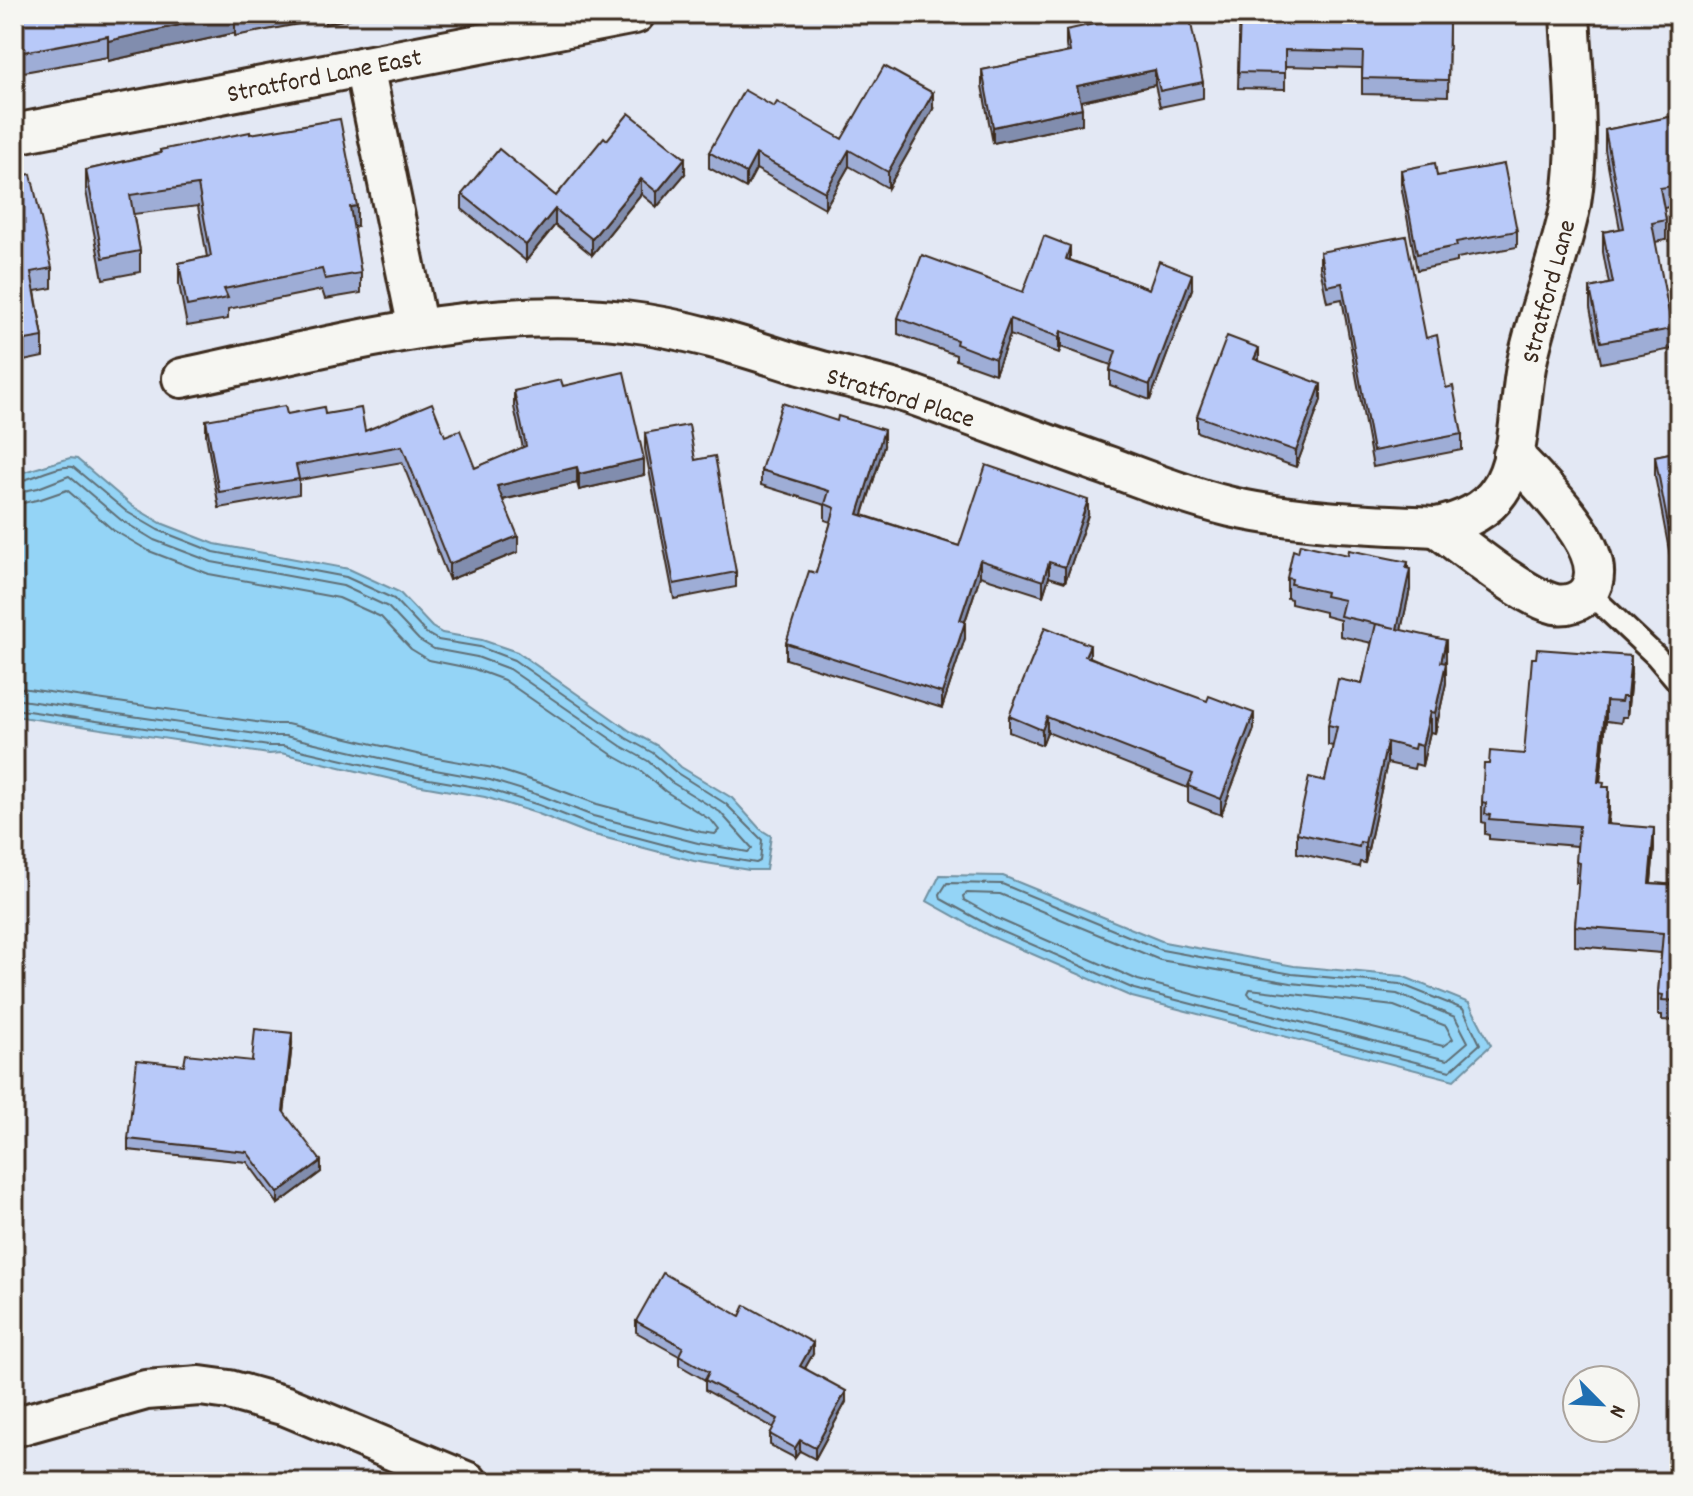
<svg xmlns="http://www.w3.org/2000/svg" width="1693" height="1496" font-family="Dekko,sans-serif">
<rect width="100%" height="100%" fill="#e3e8f4"/>
<filter id="ink" filterUnits="userSpaceOnUse"><feTurbulence type="fractalNoise" baseFrequency=".0125" numOctaves="2"/><feDisplacementMap in="SourceGraphic" scale="16" xChannelSelector="R" yChannelSelector="G"/><feConvolveMatrix kernelMatrix="1 2 1 2 8 2 1 2 1" color-interpolation-filters="sRGB"/></filter>
<g filter="url(#ink)">
<g fill="#94d4f6" stroke="#7090a0" stroke-width="2">
<polygon points="70,458 77,459 132,506 161,523 215,544 349,569 399,592 432,627 442,633 482,640 517,652 630,731 658,746 681,767 732,798 760,829 771,836 766,870 749,870 694,861 587,833 536,813 485,797 416,785 281,753 269,754 14,716 14,475"/>
<polygon points="940,875 1003,876 1164,942 1294,966 1402,976 1469,1003 1491,1045 1454,1080 1132,997 988,935 927,901"/>
</g>
<g fill="none" stroke-linecap="round" stroke-linejoin="round">
<g stroke="#5f6e74" stroke-width="2">
<path d="M 14,482 C 34,480 53,465 73,467 L 127,512 L 158,530 L 214,552 L 346,577 L 394,599 L 426,633 L 438,640 L 480,647 L 514,660 L 626,738 L 653,753 L 677,773 L 726,804 L 762,840 L 760,861 L 756,863 L 696,853 L 590,825 L 539,805 L 487,789 L 417,777 L 283,746 L 269,746 L 14,709"/>
<polyline points="14,493 38,488 69,476 121,520 154,540 212,562 343,586 388,607 419,640 434,649 477,657 509,669 621,746 648,761 671,782 720,812 752,848 748,852 698,843 593,816 542,796 490,780 419,767 285,736 270,736 14,699"/>
<polyline points="14,505 41,499 67,490 113,530 149,551 209,574 339,598 381,617 411,649 429,660 474,669 504,680 614,756 641,771 665,791 712,821 719,830 715,834 701,832 597,804 546,785 493,768 421,755 287,724 270,724 14,687"/>
<polygon points="947,883 1002,884 1162,950 1292,974 1400,984 1463,1009 1480,1044 1450,1071 1134,989 992,927 941,899 940,894"/>
<polygon points="967,893 1000,894 1160,960 1291,983 1397,994 1455,1017 1468,1042 1447,1060 1138,980 996,918 964,900 963,896"/>
<polygon points="1250,989 1394,1006 1446,1026 1453,1039 1443,1046 1251,997 1248,993"/>
</g>
<g stroke="#3b2a1e" stroke-width="26">
<polyline id="lane" points="1588,592 1656,656 1679,683"/>
</g>
<g stroke="#3b2a1e" stroke-width="44">
<g id="street">
<polyline points="364,66 418,329"/>
<polyline points="14,134 635,14"/>
<path d="M 182,378 C 326,348 476,304 624,321 C 685,328 742,346 800,365 C 837,376 876,383 913,395 C 978,418 1043,443 1108,466 C 1148,481 1189,497 1231,507 C 1298,522 1369,524 1437,527 C 1461,522 1485,512 1499,491 C 1521,461 1519,404 1526,367 C 1537,311 1560,259 1571,203 C 1581,142 1573,75 1570,14"/>
<path d="M 1437,527 C 1464,547 1524,597 1555,604 C 1567,606 1581,602 1588,592 C 1616,553 1537,481 1513,455"/>
<polyline points="14,1427 146,1390 200,1386 229,1390 286,1406 468,1482"/>
</g>
</g>
<use href="#lane" stroke="#f6f6f2" stroke-width="20"/>
<use href="#street" stroke="#f6f6f2" stroke-width="38"/>
</g>
<g fill="#9eadd6" stroke="#3b2a1e" stroke-width="2">
<polygon points="14,14 369,14 325,24 325,19 235,36 235,33 108,61 108,57 18,73 14,50"/>
<polygon points="1240,14 1364,21 1449,23 1448,96 1362,94 1362,68 1285,66 1285,89 1238,88"/>
<polygon points="1153,19 1203,82 1203,98 1160,107 1155,85 1081,101 1082,124 993,143 982,86 982,70 1067,53 1066,45 1066,30"/>
<polygon points="774,107 842,139 933,109 888,188 849,166 825,208 756,169 746,188 709,168 709,152"/>
<polygon points="1679,115 1679,205 1664,208 1666,220 1666,240 1655,242 1672,329 1672,349 1601,363 1590,308 1590,288 1609,284 1603,252 1603,232 1620,229 1605,150 1605,130"/>
<polygon points="250,134 357,226 353,227 361,273 361,293 325,299 322,290 228,309 228,319 187,326 179,284 179,263 207,257 198,206 133,214 140,251 140,272 103,279 86,191 86,170 160,153 160,150"/>
<polygon points="607,140 685,174 657,207 641,194 592,255 555,225 526,261 462,209 462,194 556,196"/>
<polygon points="1401,170 1437,176 1517,231 1517,247 1457,258 1457,262 1417,270 1401,185"/>
<polygon points="14,177 52,268 52,288 35,291 43,337 43,357 14,363"/>
<polygon points="1320,252 1426,338 1446,388 1462,434 1462,450 1373,467 1342,299 1327,302 1320,268"/>
<polygon points="1070,260 1149,289 1192,289 1150,400 1110,385 1110,370 1111,365 1061,347 1059,353 1010,335 995,374 956,360 956,355 898,334 898,318 1023,292"/>
<polygon points="1259,361 1321,400 1296,467 1197,432 1197,416"/>
<polygon points="563,386 644,475 579,490 577,483 503,500 518,552 449,580 402,462 299,480 299,494 219,508 206,435 206,420 287,414 325,414 365,431 445,436 475,468 523,448 514,407 514,391"/>
<polygon points="645,433 695,460 736,572 736,587 674,599 645,449"/>
<polygon points="884,446 863,515 959,546 1088,515 1065,582 1049,577 1043,596 980,576 965,622 965,638 942,708 786,659 786,643 816,573 831,522 825,520 825,505 761,485 761,470"/>
<polygon points="1679,451 1679,582 1675,582 1655,476 1655,456"/>
<polygon points="1408,568 1410,589 1401,630 1446,660 1446,683 1435,733 1430,732 1422,766 1415,764 1414,769 1387,763 1365,863 1360,862 1359,867 1297,853 1297,833 1325,781 1333,746 1328,745 1328,725 1362,684 1372,643 1340,636 1340,620 1325,616 1325,612 1291,604 1291,599 1287,598 1287,578"/>
<polygon points="1090,657 1254,729 1221,815 1188,802 1188,788 1047,732 1042,745 1009,732 1009,716"/>
<polygon points="1631,676 1627,717 1622,717 1621,723 1606,721 1600,782 1604,787 1609,808 1608,824 1654,848 1651,883 1679,885 1679,1021 1662,1020 1662,1015 1658,1015 1658,994 1661,953 1575,946 1575,926 1579,883 1576,883 1577,846 1489,839 1489,835 1485,834 1485,823 1482,822 1482,802 1489,764 1524,754"/>
<polygon points="292,1044 284,1113 321,1172 278,1204 247,1162 128,1150 128,1139 184,1065 252,1061"/>
<polygon points="740,1316 813,1354 805,1368 846,1402 815,1459 800,1451 795,1458 770,1445 770,1434 774,1428 705,1390 705,1380 679,1365 679,1356 636,1332 636,1321"/>
</g>
<g fill="#818dae" stroke="#3b2a1e" stroke-width="2">
<polygon points="229,14 235,14 235,33 108,61 108,41"/>
<polygon points="325,14 369,14 325,24"/>
<polygon points="1155,70 1155,85 1077,102 1077,86"/>
<polygon points="933,93 933,109 888,188 888,172"/>
<polygon points="1082,108 1082,124 993,143 993,127"/>
<polygon points="849,150 849,166 825,208 825,192"/>
<polygon points="756,154 756,169 746,188 746,173"/>
<polygon points="685,158 685,174 657,207 657,192"/>
<polygon points="641,179 641,194 592,255 592,239"/>
<polygon points="357,206 357,226 350,228 350,207"/>
<polygon points="555,209 555,225 526,261 526,245"/>
<polygon points="1070,246 1070,261 1066,259"/>
<polygon points="1192,274 1192,289 1150,400 1150,385"/>
<polygon points="1010,319 1010,335 995,374 995,359"/>
<polygon points="1061,331 1061,347 1059,353 1059,337"/>
<polygon points="1259,348 1259,364 1254,359"/>
<polygon points="1321,384 1321,400 1296,467 1296,451"/>
<polygon points="884,430 884,446 858,530 858,514"/>
<polygon points="644,459 644,475 579,490 579,474"/>
<polygon points="577,467 577,483 497,501 497,486"/>
<polygon points="1088,500 1088,515 1065,582 1065,567"/>
<polygon points="518,536 518,552 449,580 449,564"/>
<polygon points="980,560 980,576 960,636 960,620"/>
<polygon points="1049,562 1049,577 1043,596 1043,581"/>
<polygon points="1408,562 1408,580 1410,569 1410,589 1397,649 1397,629"/>
<polygon points="965,622 965,638 942,708 942,693"/>
<polygon points="1446,640 1446,660 1441,682 1441,662"/>
<polygon points="1090,645 1090,660 1085,656"/>
<polygon points="1631,656 1631,676 1627,717 1627,697"/>
<polygon points="1446,663 1446,683 1435,733 1435,713"/>
<polygon points="1606,701 1606,721 1598,802 1598,782"/>
<polygon points="1430,712 1430,732 1422,766 1422,746"/>
<polygon points="1254,713 1254,729 1221,815 1221,799"/>
<polygon points="1047,717 1047,732 1042,745 1042,730"/>
<polygon points="1387,742 1387,763 1365,863 1365,843"/>
<polygon points="1609,787 1609,808 1606,844 1606,824"/>
<polygon points="1654,828 1654,848 1649,903 1649,883"/>
<polygon points="292,1033 292,1044 283,1122 283,1111"/>
<polygon points="321,1161 321,1172 278,1204 278,1193"/>
<polygon points="813,1343 813,1354 800,1377 800,1366"/>
<polygon points="846,1391 846,1402 815,1459 815,1448"/>
<polygon points="800,1440 800,1451 795,1458 795,1448"/>
</g>
<g fill="#b8c9f9" stroke="#3b2a1e" stroke-width="2">
<polygon points="14,14 229,14 108,41 108,36 18,53 14,30"/>
<polygon points="1140,14 1152,14 1153,19 1178,14 1189,14 1203,82 1160,91 1155,70 1077,86 1082,108 993,127 982,70 1070,52 1066,30"/>
<polygon points="1240,14 1364,14 1364,21 1449,23 1448,80 1362,78 1363,52 1285,50 1285,73 1238,72"/>
<polygon points="884,66 933,93 888,172 849,150 825,192 756,154 746,173 709,152 744,90 774,107 777,102 842,139"/>
<polygon points="629,113 685,158 657,192 641,179 592,239 555,209 526,245 462,194 499,149 556,196 604,137 607,140"/>
<polygon points="1679,115 1679,185 1660,188 1666,220 1652,223 1672,329 1601,342 1590,288 1613,283 1603,232 1624,228 1605,130"/>
<polygon points="340,119 357,206 350,207 361,273 325,279 322,269 224,289 228,298 187,306 179,263 211,256 198,185 130,195 140,251 103,258 86,170 161,153 160,150 250,132 250,134"/>
<polygon points="1435,163 1437,176 1504,164 1517,231 1456,242 1457,246 1417,254 1401,170"/>
<polygon points="31,174 52,268 31,272 43,337 14,342 14,177"/>
<polygon points="1044,236 1070,246 1066,259 1149,289 1159,261 1192,274 1150,385 1110,370 1116,351 1061,331 1059,337 1010,319 995,359 956,344 957,340 898,318 922,255 1023,292"/>
<polygon points="1406,236 1426,338 1437,335 1446,388 1453,386 1462,434 1373,451 1342,283 1327,286 1320,252"/>
<polygon points="1227,336 1259,348 1254,359 1321,384 1296,451 1197,416"/>
<polygon points="624,372 644,459 579,474 577,467 497,486 518,536 449,564 402,446 296,465 299,479 219,492 206,420 285,406 287,414 324,407 325,414 361,408 365,431 432,403 445,436 460,430 475,468 526,446 514,391 561,380 563,386"/>
<polygon points="782,403 837,421 838,416 884,430 858,514 959,546 986,465 1088,500 1065,567 1049,562 1043,581 980,560 960,620 965,622 942,693 786,643 809,571 816,573 835,508 825,504 829,491 761,470"/>
<polygon points="689,425 695,460 715,456 736,572 674,584 645,433"/>
<polygon points="1679,451 1679,561 1675,562 1655,456"/>
<polygon points="1300,544 1348,555 1349,550 1408,562 1406,568 1410,569 1397,629 1446,640 1441,662 1446,663 1435,713 1430,712 1422,746 1415,744 1414,749 1387,742 1365,843 1360,842 1359,847 1297,833 1309,777 1325,781 1337,727 1328,725 1338,679 1362,684 1376,624 1395,628 1340,616 1344,600 1325,596 1326,592 1291,584 1292,579 1287,578 1293,550 1298,552"/>
<polygon points="1045,627 1090,645 1085,656 1207,701 1209,696 1254,713 1221,799 1188,786 1193,774 1047,717 1042,730 1009,716"/>
<polygon points="1537,649 1631,656 1627,697 1622,697 1621,702 1606,701 1598,782 1604,783 1603,787 1609,787 1606,824 1654,828 1649,883 1679,885 1679,1001 1662,1000 1663,995 1658,994 1663,933 1575,926 1580,863 1576,862 1579,826 1489,819 1490,815 1485,814 1486,803 1482,802 1484,764 1489,764 1490,751 1524,754 1532,658 1536,658"/>
<polygon points="255,1029 292,1033 283,1111 321,1161 278,1193 247,1152 128,1139 137,1060 184,1065 186,1054 252,1061"/>
<polygon points="663,1273 740,1316 745,1305 813,1343 800,1366 846,1391 815,1448 800,1440 795,1448 770,1434 778,1419 705,1380 709,1372 679,1355 683,1347 636,1321"/>
</g>
</g>
<g text-anchor="middle" stroke-width="6" stroke-linejoin="round" paint-order="stroke">
<g font-size="26" fill="#3b2a1e" stroke="#f6f6f2">
<text transform="translate(324 74) rotate(-11)" y="9">Stratford Lane East</text>
<text transform="translate(1547 291) rotate(-75)" y="9">Stratford Lane</text>
<text transform="translate(901 396) rotate(17)" y="9">Stratford Place</text>
</g>
</g>
<rect width="1693" height="1496" fill="none" stroke="#f6f6f2" stroke-width="48"/>
<rect x="24" y="24" width="1645" height="1448" fill="none" stroke="#3b2a1e" stroke-width="3" filter="url(#ink)"/>
<g transform="translate(1601 1404) rotate(114)"><circle r="38" fill="#f6f6f2" stroke="#aba49d" stroke-width="2"/>
<path d="M0-6L14 30L0 20L-14 30Z" fill="#1f6fb2"/>
<text y="-12" font-size="22" font-weight="bold" text-anchor="middle" fill="#3b2a1e">N</text>
</g>
</svg>
